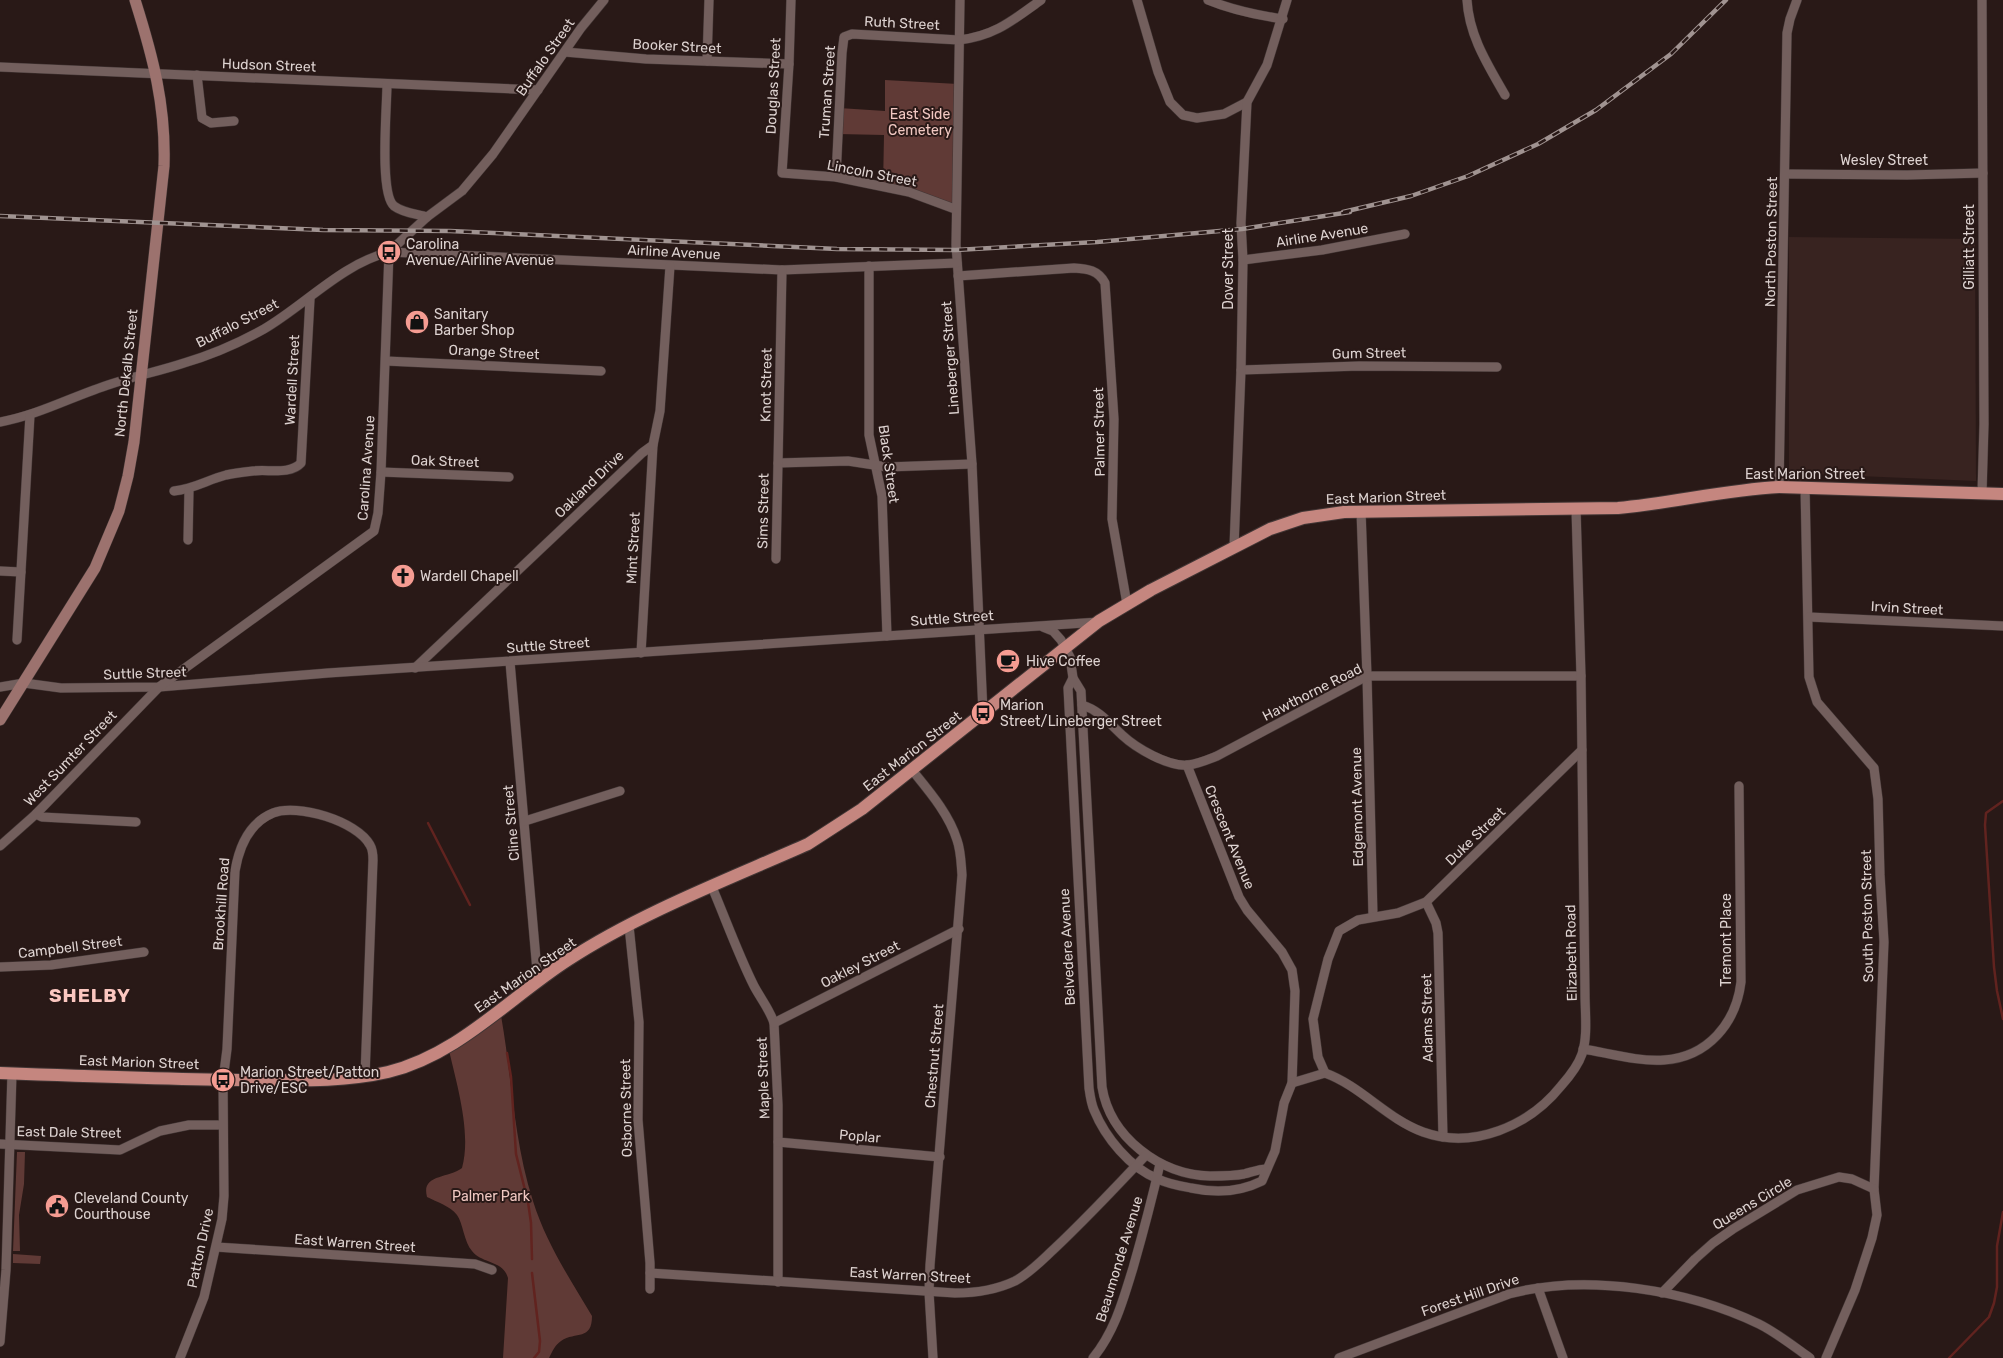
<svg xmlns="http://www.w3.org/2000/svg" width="2003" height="1358" font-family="Rubik,sans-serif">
<rect width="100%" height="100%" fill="#291917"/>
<polygon fill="#382320" points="1789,237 1975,239 1976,481 1789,473"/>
<g fill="#603a36">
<polygon points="885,80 958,84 955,209 883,187 884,135 838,134 839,108 885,111"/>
<path d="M 500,1010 C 512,1074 513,1139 533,1201 C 546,1243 570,1279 592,1316 C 592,1341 576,1331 561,1341 C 555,1345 552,1352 549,1358 L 503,1358 L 508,1278 C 503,1260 482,1264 472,1251 C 464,1242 463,1223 457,1215 C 450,1206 437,1202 427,1197 C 421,1174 447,1179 462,1168 C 472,1132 456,1082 448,1046 Z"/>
<polygon points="17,1152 25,1152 24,1184 19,1215 20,1251 13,1251"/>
<polygon points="13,1254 41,1256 40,1264 13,1263"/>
</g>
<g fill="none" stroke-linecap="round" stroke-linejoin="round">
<g stroke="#61231f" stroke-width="2.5">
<polyline points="2003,801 1986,813 1985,825 1994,967 1997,991 2003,1019"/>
<polyline points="428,823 470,905"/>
<polyline points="507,1053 511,1077 516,1154 528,1202 531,1223 532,1259"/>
<polyline points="532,1273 540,1341 539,1352 534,1358"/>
<polyline points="1949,1358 1989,1317 1994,1303 1997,1287 1997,1246 2003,1212"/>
</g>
<g stroke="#423635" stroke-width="10">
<g id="minor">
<polyline points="791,0 789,64 782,173 836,177 909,192 955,209"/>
<polyline points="960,0 956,245 972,464 983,713"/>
<polyline points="1137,0 1158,72 1170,102 1183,115 1197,118 1224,114 1247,102"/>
<path d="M 1208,0 C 1232,10 1256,15 1283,19"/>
<path d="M 1467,0 C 1469,36 1488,65 1505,95"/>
<polyline points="565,52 646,59 789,64"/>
<polyline points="707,61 709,0"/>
<polyline points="0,67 538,90"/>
<polyline points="197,75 202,118 211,123 234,121"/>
<path d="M 387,84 C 387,106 379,194 394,206 C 403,213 417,214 427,217"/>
<polyline points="1786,174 1907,175 1983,173"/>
<path d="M 836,177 L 842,53 L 844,37 L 852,34 L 959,40 C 995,36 1013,20 1041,0"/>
<polyline points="1243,260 1322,250 1405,234"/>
<polyline points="869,266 869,435 882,496 887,636"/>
<path d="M 958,276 L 1074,268 C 1088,269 1098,270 1105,283 L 1114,419 L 1112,519 L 1127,604"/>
<polyline points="386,361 601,371"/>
<polyline points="1241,370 1359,366 1497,367"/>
<path d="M 0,422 C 39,415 73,396 111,384 C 135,376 160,371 184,363 C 211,355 239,343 264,329 C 305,305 342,264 389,252 L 782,270 L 957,263"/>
<polyline points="778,463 848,461 887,467 972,464"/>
<polyline points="381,472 509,477"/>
<polyline points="1779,487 1787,33 1790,19 1797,0"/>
<polyline points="1805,487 1809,677 1817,702 1874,768 1878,799 1880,875 1884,942 1874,1189 1877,1215 1872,1238 1855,1290 1826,1358"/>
<path d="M 174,491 C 194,489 207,480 226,475 C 235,473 244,472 253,471 C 268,469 290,475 301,463 L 310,299"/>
<polyline points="1982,493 1984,424 1982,0"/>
<polyline points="1361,511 1367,676 1373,916"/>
<polyline points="188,540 189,490"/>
<polyline points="1234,547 1241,370 1243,260 1241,223 1247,102 1267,65 1287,0"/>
<polyline points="776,559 782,270"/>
<polyline points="0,571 21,572"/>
<polyline points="1809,617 2003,626"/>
<path d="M 1043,627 L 1053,631 L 1061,640 L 1070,657 L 1073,678 L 1081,691 L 1102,1087 C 1110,1137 1160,1175 1210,1176 C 1220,1176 1234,1176 1244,1174 C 1252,1172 1259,1169 1267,1169"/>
<polyline points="17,640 30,415"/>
<polyline points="641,653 653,445"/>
<polyline points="510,662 538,982"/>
<polyline points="415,668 642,453 653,445 660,411 670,266"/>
<path d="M 1073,678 L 1068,688 L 1089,1088 C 1090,1095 1091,1103 1094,1110 C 1105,1137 1130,1168 1158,1179 C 1168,1184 1180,1186 1191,1188 C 1214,1193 1240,1192 1262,1181 L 1275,1151 L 1284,1103 L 1292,1083 L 1295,991 L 1292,970 L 1282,952 L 1247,910 L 1239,897 L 1187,765"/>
<polyline points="0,687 24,683 61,688 159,687 328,673 1099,622"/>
<path d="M 1082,705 C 1099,710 1109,723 1122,735 C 1136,748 1168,767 1188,765 C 1198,764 1207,760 1217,756 L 1367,676 L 1581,676"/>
<path d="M 912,770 C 929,791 949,814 957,840 C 961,851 961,863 962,875 L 930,1265 L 929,1292 L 933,1358"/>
<polyline points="36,814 42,817 136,822"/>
<polyline points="525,821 620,791"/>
<polyline points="0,846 36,814 159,687 374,531 378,513 381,472 389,252 427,217 462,191 493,154 581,28 604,0"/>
<path d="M 712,887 C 726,920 738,954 754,986 C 761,999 770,1010 774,1023 L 778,1105 L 778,1282"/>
<polyline points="1426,902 1436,923 1438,933 1443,1137"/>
<polyline points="629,926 639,1022 638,1120 650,1263 650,1289"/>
<polyline points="0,967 51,965 144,952"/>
<polyline points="774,1023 959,929"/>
<path d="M 1583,1049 C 1608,1053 1639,1062 1664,1060 C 1708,1057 1736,1023 1741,982 L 1739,786"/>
<polyline points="1325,1073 1318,1057 1313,1019 1328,959 1339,931 1358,920 1398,913 1426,902 1582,750"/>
<path d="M 1292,1083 L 1325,1073 C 1361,1086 1387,1119 1423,1132 C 1473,1150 1529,1126 1561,1086 C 1569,1077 1578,1066 1582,1054 C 1588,1036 1585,1013 1585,994 L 1581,676 L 1576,509"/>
<polyline points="778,1142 940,1157"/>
<polyline points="0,1144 120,1150 160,1131 189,1125 222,1125"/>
<polyline points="216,1247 475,1264 492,1270"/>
<path d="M 650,1273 L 955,1293 C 976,1293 996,1290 1015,1281 C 1030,1273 1042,1260 1054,1249 C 1086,1219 1116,1187 1146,1155"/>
<polyline points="1538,1288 1563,1358"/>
<polyline points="1662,1293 1695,1259 1713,1243 1733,1229 1797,1190 1839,1177 1852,1179 1874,1189"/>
<polyline points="0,1342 6,1270 12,1073"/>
<path d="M 180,1358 L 204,1297 L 222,1219 L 224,1196 L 223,1080 L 227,1049 L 235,871 C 239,847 249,823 273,813 C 297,803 357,821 370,845 C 373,850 373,855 373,860 L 365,1076"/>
<path d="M 1093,1358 C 1115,1331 1123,1300 1133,1268 C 1143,1233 1152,1199 1160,1164"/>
<path d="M 1339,1358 L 1509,1294 C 1587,1273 1688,1290 1759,1324 C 1777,1333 1793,1346 1810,1358"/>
</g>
</g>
<g stroke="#423635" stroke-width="12">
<path id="secondary" d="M 0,720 L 95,568 L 119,511 L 128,476 L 134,442 L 164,166 C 166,106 153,57 135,0"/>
</g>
<g stroke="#423635" stroke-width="14">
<path id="primary" d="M 0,1073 C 80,1076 160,1079 240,1080 C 289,1080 340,1083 388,1072 C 458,1055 509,998 568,960 C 640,913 729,879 808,844 L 862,809 L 1099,621 L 1151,590 L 1270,529 L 1303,518 L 1344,512 L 1618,508 C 1672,503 1725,490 1779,487 L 2003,494"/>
</g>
<use href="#minor" stroke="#735f5d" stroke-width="9"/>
<use href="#secondary" stroke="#9c726e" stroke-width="11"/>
<use href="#primary" stroke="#c5867f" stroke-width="12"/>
<g stroke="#a09391" stroke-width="4.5">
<g id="rail">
<polyline points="1343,212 1411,196 1468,176 1538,144 1596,110 1671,54 1726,0"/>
<polyline points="0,216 323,230 450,231 837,249 956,250 1097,242 1242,229 1350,212"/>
</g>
</g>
<use href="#rail" stroke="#291917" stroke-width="2.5" stroke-dasharray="8" stroke-linecap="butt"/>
</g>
<defs>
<g id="bus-disc" transform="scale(1.25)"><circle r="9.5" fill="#f59c92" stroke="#291917"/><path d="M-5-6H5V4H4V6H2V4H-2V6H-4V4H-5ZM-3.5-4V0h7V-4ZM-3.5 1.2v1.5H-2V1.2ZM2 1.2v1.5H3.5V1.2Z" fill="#111"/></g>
<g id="shop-disc" transform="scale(1.25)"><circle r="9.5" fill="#f59c92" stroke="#291917"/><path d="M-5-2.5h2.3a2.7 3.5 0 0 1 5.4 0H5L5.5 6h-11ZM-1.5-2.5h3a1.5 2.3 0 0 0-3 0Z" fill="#111"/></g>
<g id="church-disc" transform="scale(1.25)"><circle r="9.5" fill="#f59c92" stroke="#291917"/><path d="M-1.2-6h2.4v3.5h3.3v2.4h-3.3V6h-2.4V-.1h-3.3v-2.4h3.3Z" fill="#111"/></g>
<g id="cafe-disc" transform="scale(1.25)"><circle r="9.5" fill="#f59c92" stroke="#291917"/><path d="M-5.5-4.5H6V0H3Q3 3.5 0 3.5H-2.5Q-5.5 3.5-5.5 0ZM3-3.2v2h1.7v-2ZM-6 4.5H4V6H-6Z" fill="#111"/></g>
<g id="civic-disc" transform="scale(1.25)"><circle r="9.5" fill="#f59c92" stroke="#291917"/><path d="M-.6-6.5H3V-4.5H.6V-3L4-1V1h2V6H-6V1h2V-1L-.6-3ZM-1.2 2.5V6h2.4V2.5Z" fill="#111"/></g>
</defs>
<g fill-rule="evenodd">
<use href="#bus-disc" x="389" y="252"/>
<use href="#shop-disc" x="417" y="322"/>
<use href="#church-disc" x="403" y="576"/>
<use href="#cafe-disc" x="1008" y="661"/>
<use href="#bus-disc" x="983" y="713"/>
<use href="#bus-disc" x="223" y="1080"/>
<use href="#civic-disc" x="57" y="1206"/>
</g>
<g text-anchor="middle" stroke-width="4" stroke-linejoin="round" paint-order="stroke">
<g font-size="14" fill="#ddd2d0" stroke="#291917">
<text transform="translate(902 23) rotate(3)" y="5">Ruth Street</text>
<text transform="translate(677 46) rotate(3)" y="5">Booker Street</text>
<text transform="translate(545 57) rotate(-55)" y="5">Buffalo Street</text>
<text transform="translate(269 65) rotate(2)" y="5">Hudson Street</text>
<text transform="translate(773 86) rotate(-87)" y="5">Douglas Street</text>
<text transform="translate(827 92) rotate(-86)" y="5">Truman Street</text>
<text x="1884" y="165">Wesley Street</text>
<text transform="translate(872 173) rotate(11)" y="5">Lincoln Street</text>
<text transform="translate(1322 235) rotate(-9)" y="5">Airline Avenue</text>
<text transform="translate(1771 242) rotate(-89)" y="5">North Poston Street</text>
<text transform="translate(1969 247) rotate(-90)" y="5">Gilliatt Street</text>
<text transform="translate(674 252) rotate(3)" y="5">Airline Avenue</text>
<text transform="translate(1228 269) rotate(-90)" y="5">Dover Street</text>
<text transform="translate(237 323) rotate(-27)" y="5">Buffalo Street</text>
<text transform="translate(494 352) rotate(3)" y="5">Orange Street</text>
<text transform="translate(1369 353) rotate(-1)" y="5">Gum Street</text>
<text transform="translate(950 358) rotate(-94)" y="5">Lineberger Street</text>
<text transform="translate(126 373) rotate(-84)" y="5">North Dekalb Street</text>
<text transform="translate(292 380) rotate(-87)" y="5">Wardell Street</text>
<text transform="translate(766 385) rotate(-89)" y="5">Knot Street</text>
<text transform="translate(1099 432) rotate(-91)" y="5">Palmer Street</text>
<text transform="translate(445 461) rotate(2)" y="5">Oak Street</text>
<text transform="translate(889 464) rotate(82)" y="5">Black Street</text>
<text transform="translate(366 468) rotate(-86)" y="5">Carolina Avenue</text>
<text x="1805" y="479">East Marion Street</text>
<text transform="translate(589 484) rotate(-44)" y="5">Oakland Drive</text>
<text transform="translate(1386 497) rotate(-2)" y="5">East Marion Street</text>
<text transform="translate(763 511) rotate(-89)" y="5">Sims Street</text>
<text transform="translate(633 548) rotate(-87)" y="5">Mint Street</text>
<text transform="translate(1907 608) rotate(3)" y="5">Irvin Street</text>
<text transform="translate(952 618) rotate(-4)" y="5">Suttle Street</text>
<text transform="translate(548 645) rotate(-4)" y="5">Suttle Street</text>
<text transform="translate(145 673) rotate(-2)" y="5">Suttle Street</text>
<text transform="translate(1312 692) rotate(-27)" y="5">Hawthorne Road</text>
<text transform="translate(912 751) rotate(-38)" y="5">East Marion Street</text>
<text transform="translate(70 758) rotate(-46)" y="5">West Sumter Street</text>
<text transform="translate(1357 807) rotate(-91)" y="5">Edgemont Avenue</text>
<text transform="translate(511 823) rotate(-95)" y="5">Cline Street</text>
<text transform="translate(1475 836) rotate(-44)" y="5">Duke Street</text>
<text transform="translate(1230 837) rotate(68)" y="5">Crescent Avenue</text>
<text transform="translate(221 904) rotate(-86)" y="5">Brookhill Road</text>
<text transform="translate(1867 916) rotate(-91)" y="5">South Poston Street</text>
<text transform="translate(1726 940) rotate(-90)" y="5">Tremont Place</text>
<text transform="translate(70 947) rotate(-7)" y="5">Campbell Street</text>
<text transform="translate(1067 947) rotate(-93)" y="5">Belvedere Avenue</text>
<text transform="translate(1571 953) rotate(-91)" y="5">Elizabeth Road</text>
<text transform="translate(860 964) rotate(-27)" y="5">Oakley Street</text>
<text transform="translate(525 975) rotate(-35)" y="5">East Marion Street</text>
<text transform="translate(1427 1018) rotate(-91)" y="5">Adams Street</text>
<text transform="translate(934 1056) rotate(-85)" y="5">Chestnut Street</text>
<text transform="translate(139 1062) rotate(2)" y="5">East Marion Street</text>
<text transform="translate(763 1078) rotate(-92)" y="5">Maple Street</text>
<text transform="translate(626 1108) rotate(-91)" y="5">Osborne Street</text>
<text transform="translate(69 1132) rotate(1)" y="5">East Dale Street</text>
<text transform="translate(860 1136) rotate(5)" y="5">Poplar</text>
<text transform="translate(1752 1203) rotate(-31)" y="5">Queens Circle</text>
<text transform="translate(355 1243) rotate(4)" y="5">East Warren Street</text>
<text transform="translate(200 1248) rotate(-78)" y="5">Patton Drive</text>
<text transform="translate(1119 1259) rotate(-73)" y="5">Beaumonde Avenue</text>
<text transform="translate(910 1275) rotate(3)" y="5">East Warren Street</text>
<text transform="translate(1470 1295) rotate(-19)" y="5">Forest Hill Drive</text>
</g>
<g font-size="14" fill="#f1c8c2" stroke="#291917">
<text x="920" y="119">East Side<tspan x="920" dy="16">Cemetery</tspan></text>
<text x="491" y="1201">Palmer Park</text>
</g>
<g font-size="14" fill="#ddd2d0" stroke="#291917" text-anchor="start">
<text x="406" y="249">Carolina<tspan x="406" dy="16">Avenue/Airline Avenue</tspan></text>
<text x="434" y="319">Sanitary<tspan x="434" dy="16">Barber Shop</tspan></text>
<text x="420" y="581">Wardell Chapell</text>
<text x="1026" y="666">Hive Coffee</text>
<text x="1000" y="710">Marion<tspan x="1000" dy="16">Street/Lineberger Street</tspan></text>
<text x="240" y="1077">Marion Street/Patton<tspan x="240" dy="16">Drive/ESC</tspan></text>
<text x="74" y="1203">Cleveland County<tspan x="74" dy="16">Courthouse</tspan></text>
</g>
<g font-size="19" font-weight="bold" letter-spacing="1" fill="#fbc7c0" stroke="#291917">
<text x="90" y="1002">SHELBY</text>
</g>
</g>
</svg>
